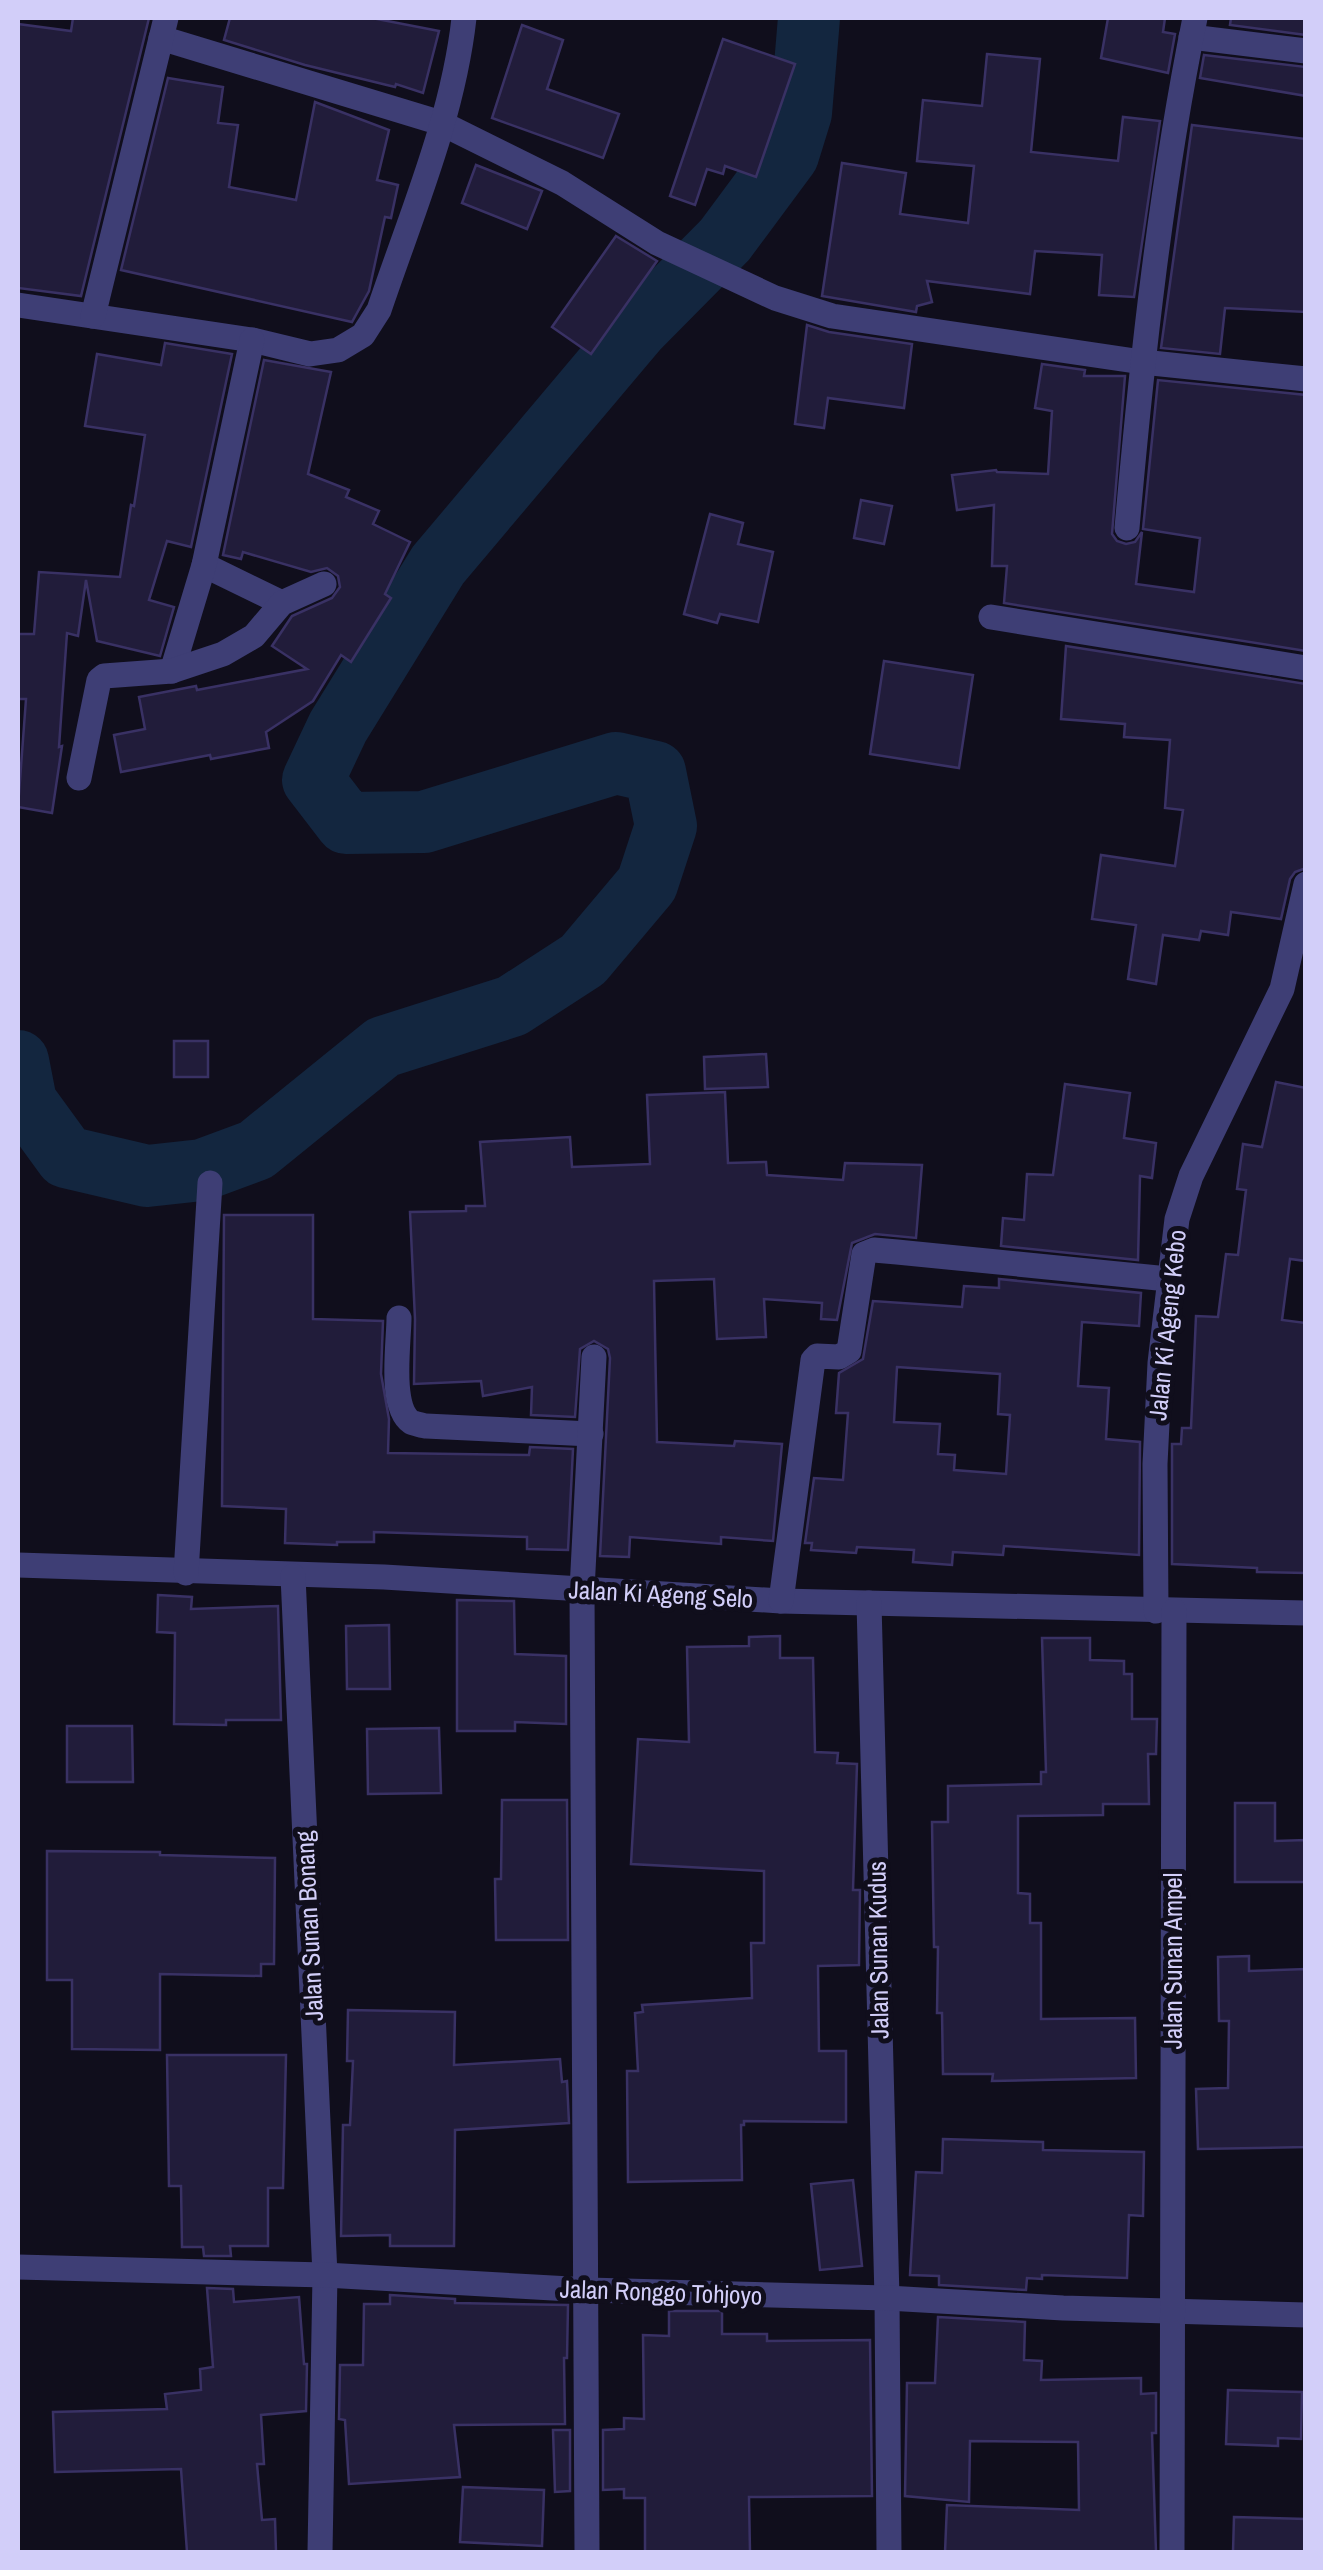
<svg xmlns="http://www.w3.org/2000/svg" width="1323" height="2570" font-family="'Archivo Narrow',sans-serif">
<rect width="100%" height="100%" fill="#100e1c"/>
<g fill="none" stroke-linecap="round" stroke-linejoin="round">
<polyline stroke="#13263f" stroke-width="62" points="18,1061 26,1102 66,1157 147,1176 202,1170 256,1150 383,1047 512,1006 583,960 647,884 666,826 655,772 616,763 424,822 346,823 313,780 338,727 438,565 637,329 725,240 788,155 801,113 809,18"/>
</g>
<g fill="#211c3a" stroke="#393164" stroke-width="2.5" fill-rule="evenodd">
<polygon points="73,18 149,18 81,296 18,288 18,24 71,31"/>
<polygon points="230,18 372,18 439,31 423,93 396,84 395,87 305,65 224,40"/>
<polygon points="1108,18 1165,18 1163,32 1175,34 1168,73 1101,58"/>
<polygon points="1231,18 1306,18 1306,35 1230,25"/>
<polygon points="522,25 563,40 547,89 619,114 603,158 492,118"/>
<polygon points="723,39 795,64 756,177 725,166 723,174 707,169 695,205 670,196"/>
<polygon points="987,54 1040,59 1031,152 1118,161 1123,117 1160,121 1134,297 1099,295 1102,255 1035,251 1030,294 927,281 932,302 917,306 916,312 822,296 842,163 906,173 900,214 968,223 974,166 917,161 923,100 982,106"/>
<polygon points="1204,55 1306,67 1306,96 1200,78"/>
<polygon points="168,78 223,87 218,123 238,125 229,187 296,200 315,102 389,130 377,180 398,185 391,218 385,217 369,291 352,322 121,270"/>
<polygon points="1192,125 1306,139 1306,312 1225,308 1220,354 1161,348"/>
<polygon points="476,165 542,191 527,229 462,203"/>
<polygon points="616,236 657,261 591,354 552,327"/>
<polygon points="807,325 829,332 912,344 904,408 828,398 824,428 795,424"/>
<polygon points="165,343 232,354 191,547 167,541 149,600 174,607 160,656 97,641 86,580 78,636 67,633 59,747 62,746 52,813 18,807 26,699 18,699 18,634 34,634 39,572 120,577 131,505 134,506 145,435 85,426 97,354 161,365"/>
<polygon points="264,360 331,372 308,474 349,490 346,497 379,511 373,524 410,542 385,594 391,598 351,662 341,655 313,701 266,732 269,748 211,759 210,755 121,772 114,735 145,729 139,697 196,686 197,690 307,669 272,646 292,616 332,598 340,587 338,576 327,568 311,572 243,552 241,559 223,555"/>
<polygon points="1042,364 1085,370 1084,376 1125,376 1112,534 1117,541 1126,544 1135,542 1142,532 1136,584 1194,592 1200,538 1143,529 1158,380 1306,395 1306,651 1004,603 1007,566 992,566 994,505 957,510 952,475 996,470 997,472 1048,474 1052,411 1035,408"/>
<polygon points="861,500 892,506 884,544 854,538"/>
<polygon points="710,514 743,523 738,544 773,552 758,622 720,614 717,623 684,614"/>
<polygon points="1066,646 1306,684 1306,868 1295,872 1290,879 1281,919 1231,912 1228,935 1201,931 1199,940 1163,935 1156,984 1128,979 1136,925 1092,919 1101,855 1175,866 1183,810 1165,808 1170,740 1124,737 1125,724 1061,719"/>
<polygon points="884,661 973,675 959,768 870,754"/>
<rect x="174" y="1041" width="34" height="36"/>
<polygon points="766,1054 768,1087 705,1089 704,1057"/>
<polygon points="1276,1082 1306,1088 1306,1261 1290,1259 1282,1320 1306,1323 1306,1573 1257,1572 1257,1568 1172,1564 1172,1444 1181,1444 1182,1428 1191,1428 1196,1316 1218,1317 1226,1254 1238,1255 1246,1190 1237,1189 1243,1144 1262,1147"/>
<polygon points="1065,1084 1130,1093 1124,1138 1156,1143 1152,1178 1140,1176 1138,1260 1001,1246 1003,1218 1024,1220 1027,1174 1053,1175"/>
<polygon points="725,1092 728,1163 766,1162 767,1175 843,1180 845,1163 922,1165 916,1238 875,1234 852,1243 837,1320 821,1319 822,1303 764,1299 766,1337 717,1339 714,1279 654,1281 657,1442 734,1446 735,1441 782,1444 773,1541 721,1537 721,1544 630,1537 629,1557 600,1556 610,1358 608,1349 594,1341 580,1349 575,1417 531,1415 532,1387 483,1396 481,1381 414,1384 415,1319 410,1212 466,1211 466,1206 485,1206 480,1142 570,1137 572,1167 650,1164 647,1095"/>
<polygon points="224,1215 313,1215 313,1319 383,1321 381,1374 389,1419 388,1453 529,1455 530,1447 573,1449 568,1550 527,1549 527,1537 374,1532 374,1542 337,1542 337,1545 285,1543 286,1509 222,1506"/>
<path d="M 999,1279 L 1141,1293 L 1139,1326 L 1082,1322 L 1078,1386 L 1109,1388 L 1106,1439 L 1140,1442 L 1139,1555 L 1004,1546 L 1003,1555 L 953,1552 L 952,1565 L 913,1562 L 914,1550 L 857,1547 L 856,1553 L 811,1550 L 812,1543 L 805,1543 L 814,1478 L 843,1480 L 848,1413 L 836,1413 L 839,1373 L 863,1359 L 873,1301 L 962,1307 L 964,1286 L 999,1288 ZM 897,1367 L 1000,1374 L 998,1414 L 1010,1415 L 1006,1474 L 954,1470 L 955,1455 L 938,1454 L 940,1424 L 894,1422 Z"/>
<polygon points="158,1595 192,1597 191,1609 278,1606 281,1720 226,1720 226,1725 174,1724 175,1633 157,1632"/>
<polygon points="457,1600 514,1601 515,1654 566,1656 566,1724 515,1722 515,1731 457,1731"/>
<polygon points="389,1625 390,1689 347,1689 346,1626"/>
<polygon points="780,1636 780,1658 813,1658 815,1752 838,1753 837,1763 857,1764 853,1890 860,1890 859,1965 818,1966 819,2051 846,2051 846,2122 744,2121 744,2125 741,2125 742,2180 628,2182 627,2071 638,2071 635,2013 643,2012 642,2005 752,1998 751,1943 764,1943 764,1871 631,1864 638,1739 689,1742 687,1647 749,1646 749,1637"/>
<polygon points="1042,1638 1090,1638 1090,1660 1124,1661 1124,1674 1132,1674 1132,1719 1157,1719 1156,1754 1148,1754 1149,1804 1103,1804 1103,1815 1018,1816 1018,1893 1030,1894 1030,1923 1041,1923 1041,2019 1135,2018 1136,2078 992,2081 993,2074 943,2074 942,2013 937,2013 938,1947 934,1947 932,1822 948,1822 948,1786 1041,1784 1041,1772 1046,1772"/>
<polygon points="67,1726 132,1726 133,1782 67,1782"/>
<polygon points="439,1728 441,1793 368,1794 367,1729"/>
<polygon points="502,1800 567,1800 568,1940 496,1940 495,1879 501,1879"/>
<polygon points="1235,1803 1275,1803 1275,1841 1306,1840 1306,1882 1235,1882"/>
<polygon points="47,1851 160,1852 160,1855 275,1858 274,1964 261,1964 261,1976 160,1974 160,2050 72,2049 72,1980 47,1980"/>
<polygon points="1249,1956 1249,1971 1306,1969 1306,2147 1198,2149 1196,2089 1228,2088 1229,2021 1219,2021 1218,1957"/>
<polygon points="348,2010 455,2012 454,2065 560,2059 562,2082 567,2081 569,2123 455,2130 454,2246 390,2246 390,2235 341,2236 343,2125 350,2125 353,2061 347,2061"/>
<polygon points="167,2055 286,2055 283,2188 268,2188 268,2246 230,2246 231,2256 204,2256 203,2247 182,2247 181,2186 169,2186"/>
<polygon points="943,2139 1043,2142 1043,2150 1144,2152 1143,2216 1129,2215 1127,2278 1042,2275 1042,2279 1027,2278 1026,2290 939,2285 939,2276 910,2275 916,2172 942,2173"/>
<polygon points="853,2180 862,2266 820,2270 811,2184"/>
<polygon points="207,2288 233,2289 234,2302 299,2297 304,2364 307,2364 306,2411 261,2415 264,2464 257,2464 262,2520 275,2519 276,2552 187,2552 181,2469 55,2472 53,2412 167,2409 165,2394 201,2390 200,2369 213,2367"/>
<polygon points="390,2295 455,2299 455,2303 568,2305 567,2358 564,2358 565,2424 454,2425 460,2477 349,2484 345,2420 339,2419 340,2365 363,2365 364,2304 390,2304"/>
<polygon points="669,2311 722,2311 722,2334 767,2334 767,2341 870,2340 872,2496 749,2497 750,2552 645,2552 645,2498 624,2498 624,2489 603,2490 603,2430 624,2429 624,2418 644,2419 643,2335 669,2336"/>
<polygon points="938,2317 1025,2322 1024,2360 1042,2361 1041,2380 1141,2378 1141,2394 1156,2393 1156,2433 1152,2433 1156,2552 945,2552 947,2505 1079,2510 1078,2442 970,2441 969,2502 905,2496 907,2383 935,2383"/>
<polygon points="1228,2390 1302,2392 1301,2439 1278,2438 1278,2446 1226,2444"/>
<polygon points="553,2430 570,2430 570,2491 555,2492"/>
<polygon points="463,2487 544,2490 542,2546 460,2542"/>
<polygon points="1234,2517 1306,2519 1306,2552 1233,2552"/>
</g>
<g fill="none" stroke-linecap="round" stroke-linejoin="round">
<g stroke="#3e3e75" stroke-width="25">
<polyline points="1191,37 1306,51"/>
<polyline points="161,38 441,123 562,183 657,243 775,298 832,316 1142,362 1306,379"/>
<path d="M 18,305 L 252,340 L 310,354 L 338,350 L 363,335 L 379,310 C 411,215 453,118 464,18"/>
<polyline points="93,316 166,18"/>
<path d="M 1127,528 C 1142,357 1161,186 1195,18"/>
<polyline points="204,565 282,603"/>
<polyline points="991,617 1306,668"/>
<polyline points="172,671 204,565 252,340"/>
<polyline points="79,778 99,680 104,676 172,671 223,654 254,636 282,603 324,584"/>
<path d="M 399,1318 C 399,1342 389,1407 411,1422 C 413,1423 424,1426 426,1426 L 591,1434"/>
<polyline points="18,1565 384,1577 781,1601 1306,1613"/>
<polyline points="186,1573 210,1183"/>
<polyline points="293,1576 325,2275 320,2552"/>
<polyline points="781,1601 813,1360 817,1356 839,1357 849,1351 864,1254 874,1250 897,1252 1168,1279"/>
<polyline points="869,1603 887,2298 889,2552"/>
<polyline points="1156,1611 1155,1464 1160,1363 1177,1219 1191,1176 1282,989 1306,884"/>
<polyline points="18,2267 325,2275 588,2290 887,2298 1063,2308 1306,2315"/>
<polyline points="587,2552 582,1590 594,1357"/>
<polyline points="1172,2552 1174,1611"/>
</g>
</g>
<g text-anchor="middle" stroke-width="10" stroke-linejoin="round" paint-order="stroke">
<g font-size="25" fill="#d2cef9" stroke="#100e1c">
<text transform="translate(1167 1325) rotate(-84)" y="9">Jalan Ki Ageng Kebo</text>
<text transform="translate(661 1594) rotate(3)" y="9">Jalan Ki Ageng Selo</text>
<text transform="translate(309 1926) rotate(-93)" y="9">Jalan Sunan Bonang</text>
<text transform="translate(878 1950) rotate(-91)" y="9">Jalan Sunan Kudus</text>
<text transform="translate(1173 1961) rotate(-90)" y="9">Jalan Sunan Ampel</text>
<text transform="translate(661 2292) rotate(2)" y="9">Jalan Ronggo Tohjoyo</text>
</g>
</g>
<rect width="1323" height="2570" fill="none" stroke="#d2cef9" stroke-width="40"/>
</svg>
